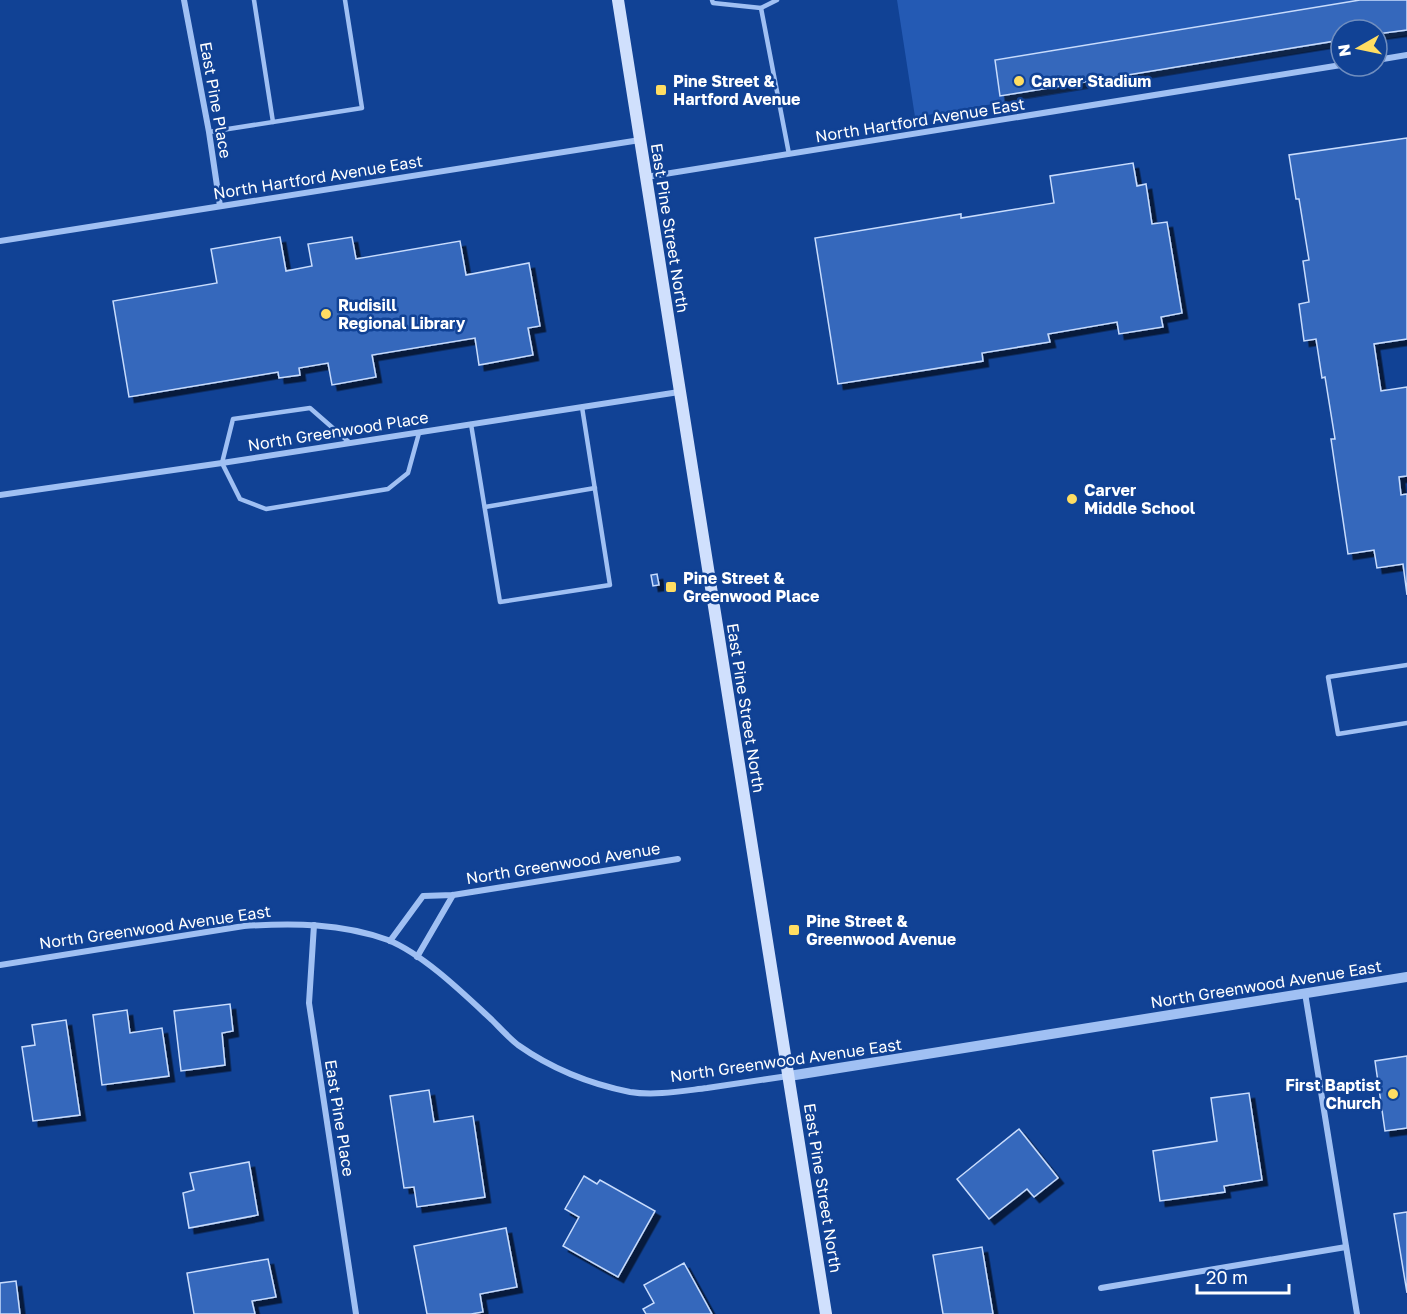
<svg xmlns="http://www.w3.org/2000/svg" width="1407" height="1314" font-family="'Golos Text',sans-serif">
<defs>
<filter id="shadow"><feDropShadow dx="5.5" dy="5.5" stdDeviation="0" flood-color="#0009"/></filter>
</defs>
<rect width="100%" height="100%" fill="#114295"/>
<polygon fill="#245ab4" points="897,0 1407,0 1407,35 1377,40 1377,30 1341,30 1341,46 915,117"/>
<g fill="#3568bc" stroke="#c8dcfd" stroke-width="1.5" filter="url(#shadow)">
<polygon points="1360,0 1407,0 1407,30 1377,34 1377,30 1341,30 1341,40 1000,96 995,60"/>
<polygon points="1407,138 1407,339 1374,344 1381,391 1407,387 1407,476 1399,477 1401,495 1407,494 1407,595 1403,564 1377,568 1374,550 1348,554 1331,439 1335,439 1325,377 1322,378 1316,339 1304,341 1299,304 1309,302 1303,261 1309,260 1299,199 1296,199 1289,155"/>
<polygon points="1133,163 1137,186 1146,184 1152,224 1167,222 1182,313 1161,317 1163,327 1119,334 1117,322 1048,334 1050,342 982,353 983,361 838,384 815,238 961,214 961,218 1054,203 1050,176"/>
<polygon points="280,237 286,271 312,266 308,244 352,237 356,259 460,241 466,275 529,263 540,326 528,328 533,355 479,365 475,338 372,355 376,377 332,385 328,363 299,368 300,375 279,378 278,372 129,397 113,301 217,283 211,249"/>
<polygon points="657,574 659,585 653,586 651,575"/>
<polygon points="230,1004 233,1031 222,1033 225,1065 181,1071 174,1011"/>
<polygon points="127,1010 130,1033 162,1028 169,1076 102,1085 93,1015"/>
<polygon points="66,1020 80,1115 33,1121 22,1047 35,1045 32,1025"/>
<polygon points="1407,1056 1407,1128 1385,1131 1375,1061"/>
<polygon points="429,1090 434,1122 473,1116 485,1197 417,1207 414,1187 404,1188 390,1096"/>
<polygon points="1249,1093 1262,1180 1224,1186 1225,1192 1160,1201 1153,1151 1217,1141 1211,1098"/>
<polygon points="1019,1129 1058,1178 1034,1197 1027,1189 989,1219 957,1179"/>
<polygon points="249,1162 258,1215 189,1228 183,1193 194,1190 190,1173"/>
<polygon points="584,1176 597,1184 600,1180 655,1211 618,1277 563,1246 579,1217 565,1209"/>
<polygon points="1407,1212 1407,1293 1394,1214"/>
<polygon points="506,1228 517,1287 480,1294 483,1312 471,1314 427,1314 414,1246"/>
<polygon points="982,1247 993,1314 943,1314 933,1255"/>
<polygon points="268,1259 276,1297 252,1301 255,1314 194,1314 187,1273"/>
<polygon points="684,1263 712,1314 646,1314 643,1309 654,1303 644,1285"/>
<polygon points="16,1281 20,1314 0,1314 0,1283"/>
</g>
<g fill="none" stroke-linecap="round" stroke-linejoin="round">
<g stroke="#a0c0f3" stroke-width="4.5">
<polyline points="254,0 273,122"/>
<polyline points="712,0 713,3 761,8 777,0"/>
<polyline points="761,8 789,154"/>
<polyline points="209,132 362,108 345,0"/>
<polyline points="471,424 500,602 610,585 582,407"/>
<polyline points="350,443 310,408 233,419 222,463 240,499 266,509 388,489 408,473 419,433"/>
<polyline points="485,507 595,488"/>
<polyline points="1407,665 1328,677 1338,734 1407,723"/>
</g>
<g stroke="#a0c0f3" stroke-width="6">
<polyline points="184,0 209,132 220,206"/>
<polyline points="1377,60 1407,55"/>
<polyline points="646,177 1341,65"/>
<polyline points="0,241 640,140"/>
<polyline points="0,495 222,463 679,392"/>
<polyline points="314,925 309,1003 356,1314"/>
<polyline points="390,941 423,896 453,895 678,859"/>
<polyline points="417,957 453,895"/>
<path d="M 0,965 L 244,926 C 293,923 341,923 388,940 C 423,954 464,994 492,1020 C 500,1028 509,1038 518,1045 C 552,1069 590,1084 630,1092 C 655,1096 682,1091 707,1088 C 734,1084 761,1080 788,1076"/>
<polyline points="1305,993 1357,1314"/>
<polyline points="1101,1288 1346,1247"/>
</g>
<polyline stroke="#a0c0f3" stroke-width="10" points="789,1076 1407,977"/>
<polyline stroke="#d0e0fd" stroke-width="12" points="618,0 826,1314"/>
</g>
<g fill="#ffdd62" stroke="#114295" stroke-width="2">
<circle cx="1019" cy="81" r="6"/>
<rect x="655" y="84" width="12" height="12" rx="3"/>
<circle cx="326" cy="314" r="6"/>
<circle cx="1072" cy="499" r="6"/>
<rect x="665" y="581" width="12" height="12" rx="3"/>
<rect x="788" y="924" width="12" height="12" rx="3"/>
<circle cx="1393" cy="1094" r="6"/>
</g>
<g text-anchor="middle" stroke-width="5" stroke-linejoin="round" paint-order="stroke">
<g font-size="16" font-weight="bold" fill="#fff" stroke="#114295" text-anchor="start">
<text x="673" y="87">Pine Street &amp;<tspan x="673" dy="18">Hartford Avenue</tspan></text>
<text x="1031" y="87">Carver Stadium</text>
<text x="338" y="311">Rudisill<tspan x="338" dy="18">Regional Library</tspan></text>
<text x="1084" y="496">Carver<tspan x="1084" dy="18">Middle School</tspan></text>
<text x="683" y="584">Pine Street &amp;<tspan x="683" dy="18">Greenwood Place</tspan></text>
<text x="806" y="927">Pine Street &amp;<tspan x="806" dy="18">Greenwood Avenue</tspan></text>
<text x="1381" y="1091" text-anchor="end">First Baptist<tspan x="1381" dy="18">Church</tspan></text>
</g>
<g font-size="16" fill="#fff" stroke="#114295">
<text transform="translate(216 100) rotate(80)" y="6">East Pine Place</text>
<text transform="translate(920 120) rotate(-9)" y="6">North Hartford Avenue East</text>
<text transform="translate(318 177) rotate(-9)" y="6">North Hartford Avenue East</text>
<text transform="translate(670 228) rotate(81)" y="6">East Pine Street North</text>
<text transform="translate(338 431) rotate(-9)" y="6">North Greenwood Place</text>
<text transform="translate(746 708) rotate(81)" y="6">East Pine Street North</text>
<text transform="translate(563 863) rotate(-9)" y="6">North Greenwood Avenue</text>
<text transform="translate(155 927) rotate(-8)" y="6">North Greenwood Avenue East</text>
<text transform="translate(1266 984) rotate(-9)" y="6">North Greenwood Avenue East</text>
<text transform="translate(786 1060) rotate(-8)" y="6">North Greenwood Avenue East</text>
<text transform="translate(340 1118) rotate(81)" y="6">East Pine Place</text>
<text transform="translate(823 1188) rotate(81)" y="6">East Pine Street North</text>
</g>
</g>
<g transform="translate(1359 48) rotate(261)"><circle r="28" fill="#114295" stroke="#708ebf" stroke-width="1.5"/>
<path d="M0-4.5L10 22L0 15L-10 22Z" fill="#ffdd62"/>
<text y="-9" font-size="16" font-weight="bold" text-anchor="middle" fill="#ffffff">N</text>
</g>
<path d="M1197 1284v9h92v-9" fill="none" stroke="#ffffff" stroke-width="3"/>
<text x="1206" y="1284" font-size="18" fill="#ffffff" stroke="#114295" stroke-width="4.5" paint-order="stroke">20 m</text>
</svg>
